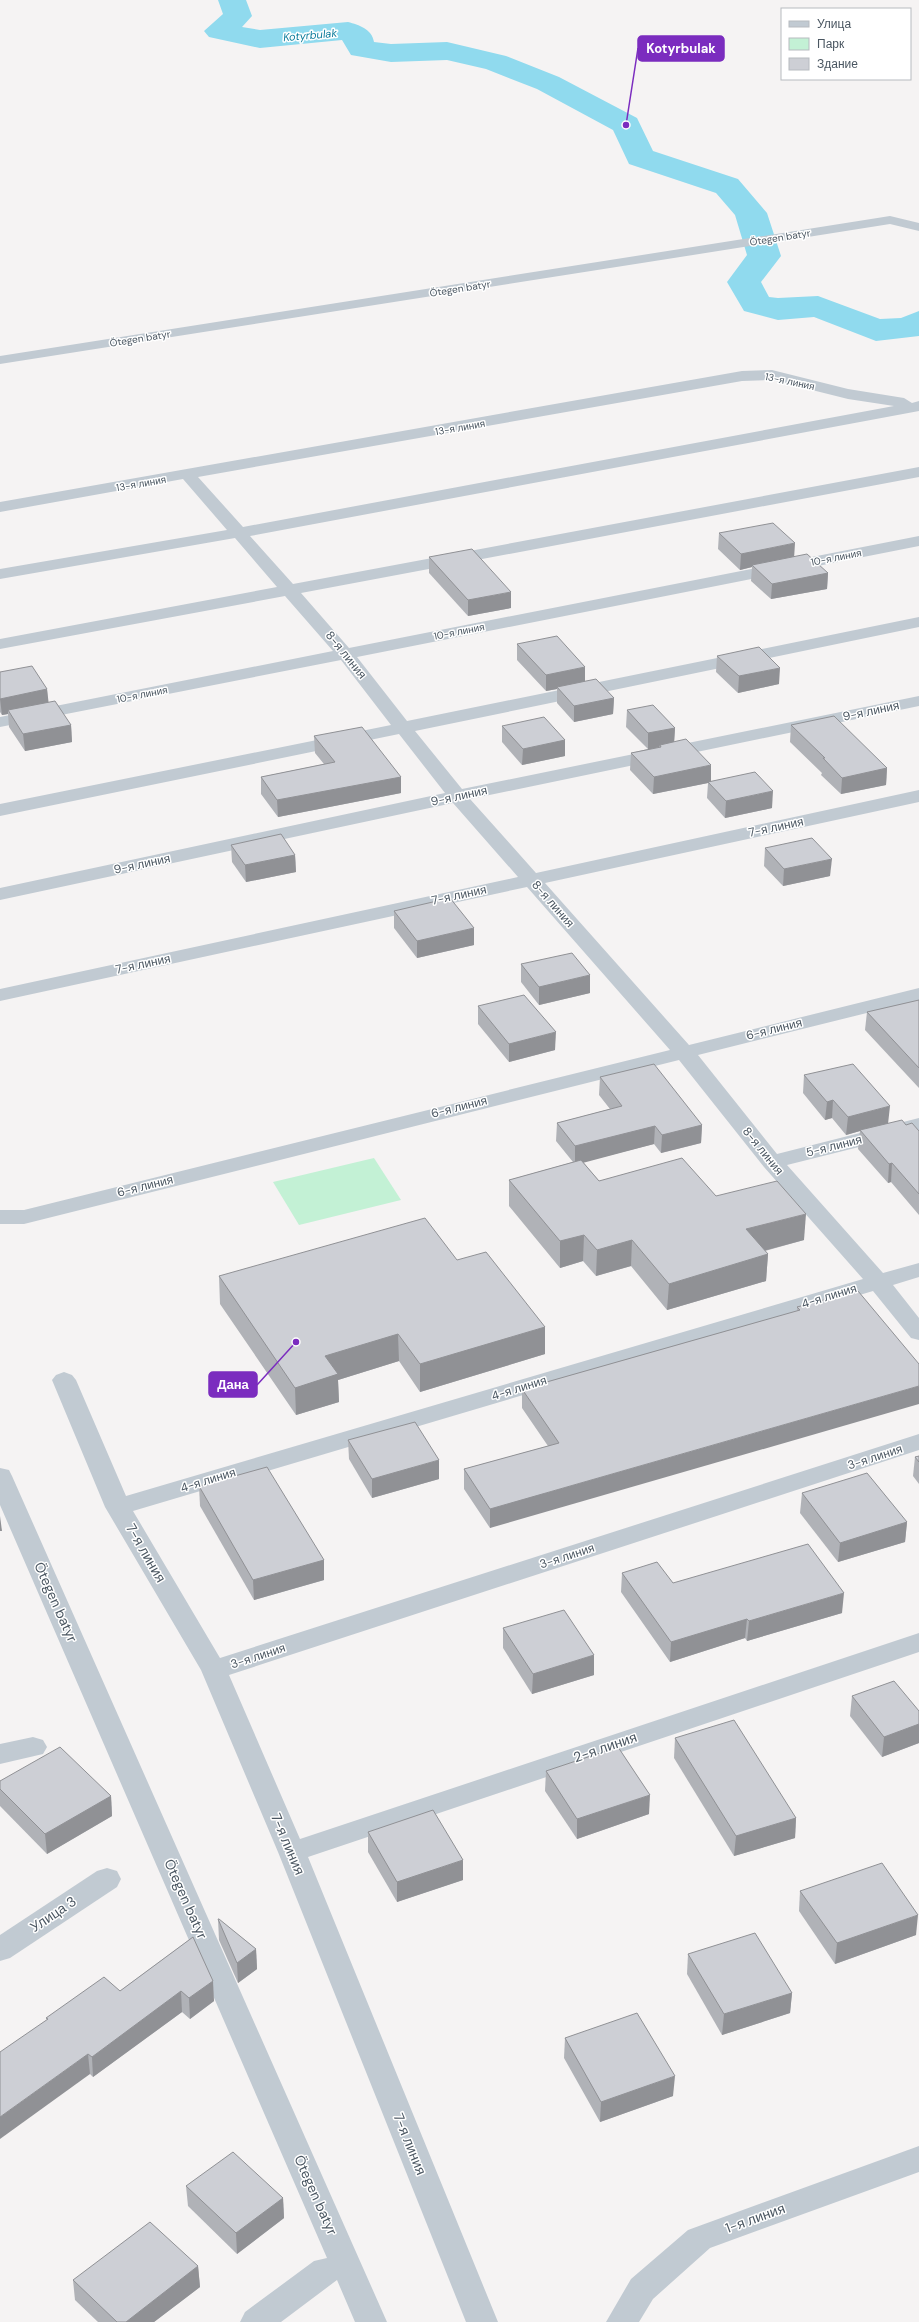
<svg xmlns="http://www.w3.org/2000/svg" width="919" height="2322" font-family="'DM Sans',sans-serif">
<rect width="100%" height="100%" fill="#f5f3f3"/>
<polygon fill="#c3f1d5" points="374,1158 401,1200 299,1225 273,1182"/>
<g fill="none" stroke-linecap="round" stroke-linejoin="round">
<path fill="#90daee" fill-rule="evenodd" d="M 218,0 L 246,0 L 252,16 L 242,27 L 260,30 L 348,22 C 359,25 372,29 374,42 L 391,44 L 447,42 L 506,56 L 559,77 L 637,118 L 653,151 L 738,179 L 767,213 L 781,256 L 761,282 L 769,297 L 778,298 L 818,296 L 880,319 L 901,318 L 919,311 L 919,336 L 876,341 L 814,317 L 778,320 L 744,311 L 727,282 L 747,255 L 735,215 L 716,193 L 629,164 L 613,130 L 537,89 L 486,69 L 447,60 L 391,62 L 351,55 L 342,40 L 260,48 L 209,37 L 204,31 L 223,14 Z"/>
<g fill="#c1cad2" fill-rule="evenodd">
<polygon points="890,216 919,223 919,231 890,224 0,364 0,356"/>
<path d="M 772,370 L 848,389 L 904,398 L 912,403 L 919,401 L 919,411 L 250,536 L 293,584 L 919,467 L 919,477 L 301,593 L 349,648 L 919,536 L 919,546 L 357,657 L 407,721 L 919,617 L 919,627 L 415,731 L 462,789 L 919,696 L 919,706 L 470,799 L 536,873 L 919,790 L 919,802 L 545,883 L 689,1045 L 919,988 L 919,1000 L 698,1055 L 777,1154 L 919,1118 L 919,1132 L 787,1165 L 883,1273 L 919,1263 L 919,1277 L 893,1285 L 919,1318 L 919,1340 L 911,1338 L 873,1291 L 133,1511 L 220,1658 L 919,1434 L 919,1450 L 229,1675 L 300,1839 L 919,1633 L 919,1652 L 308,1857 L 498,2322 L 466,2322 L 278,1852 L 201,1670 L 105,1507 L 52,1380 L 56,1375 L 64,1372 L 72,1375 L 76,1380 L 126,1496 L 863,1279 L 764,1167 L 679,1060 L 24,1224 L 0,1224 L 0,1210 L 24,1210 L 670,1050 L 527,887 L 0,1001 L 0,989 L 518,877 L 453,803 L 0,900 L 0,888 L 445,793 L 399,734 L 0,816 L 0,804 L 391,725 L 341,660 L 0,727 L 0,717 L 333,651 L 285,596 L 0,649 L 0,639 L 277,587 L 235,538 L 0,579 L 0,569 L 227,530 L 183,479 L 0,512 L 0,502 L 742,371 ZM 772,380 L 848,399 L 894,406 L 243,527 L 198,477 L 742,381 Z"/>
<polygon points="0,1468 9,1470 12,1476 387,2322 355,2322 337,2280 281,2322 240,2322 245,2312 314,2261 327,2258 0,1505"/>
<polygon points="33,1737 43,1740 47,1747 43,1754 0,1764 0,1744"/>
<polygon points="107,1868 117,1871 121,1879 117,1887 10,1958 0,1961 0,1935 97,1871"/>
<polygon points="919,2146 919,2172 710,2248 653,2299 639,2322 606,2322 631,2279 688,2230"/>
</g>
</g>
<g fill="#b0b2b7">
<polygon points="719,533 795,557 828,573 827,589 771,599 751,581 752,567 740,570 718,549"/>
<polygon points="429,557 511,608 468,616 429,573"/>
<polygon points="517,644 614,698 613,714 574,722 557,703 557,689 546,691 517,660"/>
<polygon points="717,656 779,684 738,693 716,672"/>
<polygon points="0,672 47,689 48,702 71,725 72,742 25,751 9,727 8,714 2,715 0,712"/>
<polygon points="627,710 675,728 674,742 711,781 772,808 725,818 707,798 708,783 653,794 630,770 631,753 648,749 626,727"/>
<polygon points="791,725 887,768 886,785 841,794 821,775 822,773 790,742"/>
<polygon points="502,726 565,740 565,756 522,765 502,742"/>
<polygon points="314,736 401,777 401,793 278,817 261,794 261,777 324,764 315,753"/>
<polygon points="231,845 295,855 296,872 246,882 232,862"/>
<polygon points="765,848 830,876 783,886 764,866"/>
<polygon points="394,911 474,945 417,958 394,928"/>
<polygon points="521,964 590,993 539,1005 521,982"/>
<polygon points="919,1000 919,1088 865,1030 867,1012"/>
<polygon points="478,1006 555,1050 509,1062 478,1024"/>
<polygon points="804,1075 888,1123 906,1125 919,1131 919,1215 891,1182 888,1183 858,1149 860,1131 846,1135 832,1118 825,1120 803,1093"/>
<polygon points="600,1077 702,1125 701,1143 661,1153 654,1144 583,1162 599,1181 716,1196 804,1240 765,1251 768,1254 766,1281 667,1310 631,1266 596,1276 583,1261 560,1268 509,1206 509,1180 573,1162 556,1141 557,1123 610,1109 599,1095"/>
<polygon points="457,1260 545,1327 545,1354 420,1392 399,1361 338,1380 339,1402 296,1415 220,1304 219,1276"/>
<polygon points="858,1291 490,1528 464,1489 464,1469 548,1446 522,1408 522,1389 797,1311 797,1307"/>
<polygon points="348,1440 439,1479 372,1498 349,1459"/>
<polygon points="919,1456 919,1484 913,1476 915,1457"/>
<polygon points="199,1486 324,1560 324,1580 254,1600 200,1506"/>
<polygon points="802,1493 907,1522 905,1542 838,1562 800,1513"/>
<polygon points="622,1573 673,1583 842,1613 747,1641 745,1638 670,1662 621,1592"/>
<polygon points="503,1628 594,1675 532,1694 503,1648"/>
<polygon points="852,1696 919,1711 919,1743 882,1757 850,1716"/>
<polygon points="675,1738 796,1818 795,1838 734,1856 674,1758"/>
<polygon points="546,1771 649,1814 577,1839 545,1791"/>
<polygon points="0,1781 111,1796 112,1816 47,1854 0,1806"/>
<polygon points="368,1832 463,1880 397,1902 368,1852"/>
<polygon points="800,1891 916,1935 835,1964 799,1911"/>
<polygon points="218,1919 256,1949 257,1969 238,1983 219,1940"/>
<polygon points="193,1937 214,2001 190,2019 182,2012 93,2077 90,2074 47,2020 46,2018 120,1991"/>
<polygon points="688,1954 792,1993 790,2013 722,2035 687,1974"/>
<polygon points="565,2038 673,2096 600,2122 564,2058"/>
<polygon points="186,2186 283,2198 284,2218 237,2254 188,2206"/>
<polygon points="198,2266 200,2287 154,2322 98,2322 75,2300 73,2280"/>
</g>
<g fill="#909195">
<polygon points="795,543 794,559 752,565 752,567 740,570 741,554"/>
<polygon points="828,573 827,589 771,599 772,584"/>
<polygon points="511,592 511,608 468,616 468,600"/>
<polygon points="585,667 585,683 557,687 557,689 546,691 546,675"/>
<polygon points="780,668 779,684 738,693 739,676"/>
<polygon points="47,689 49,706 8,710 8,714 2,715 0,699"/>
<polygon points="614,698 613,714 574,722 574,706"/>
<polygon points="71,725 72,742 25,751 23,734"/>
<polygon points="675,728 674,744 660,745 659,747 648,750 648,733"/>
<polygon points="565,740 565,756 522,765 523,749"/>
<polygon points="711,765 711,782 708,782 708,783 653,794 654,777"/>
<polygon points="887,768 886,785 841,794 842,778"/>
<polygon points="401,777 401,793 278,817 277,800"/>
<polygon points="773,791 772,808 725,818 726,801"/>
<polygon points="295,855 296,872 246,882 245,865"/>
<polygon points="832,859 830,876 783,886 784,869"/>
<polygon points="474,928 474,945 417,958 417,941"/>
<polygon points="590,975 590,993 539,1005 539,987"/>
<polygon points="556,1032 555,1050 509,1062 509,1044"/>
<polygon points="833,1100 832,1118 825,1120 827,1102"/>
<polygon points="890,1106 888,1124 860,1130 860,1131 846,1135 848,1117"/>
<polygon points="702,1125 701,1143 661,1153 662,1135"/>
<polygon points="655,1126 654,1144 575,1165 575,1146"/>
<polygon points="892,1163 891,1182 888,1183 889,1164"/>
<polygon points="806,1214 804,1240 744,1256 746,1229"/>
<polygon points="584,1235 583,1261 560,1268 560,1241"/>
<polygon points="632,1240 631,1266 596,1276 597,1250"/>
<polygon points="768,1254 766,1281 667,1310 669,1284"/>
<polygon points="545,1327 545,1354 420,1392 420,1364"/>
<polygon points="398,1334 399,1361 338,1380 339,1402 296,1415 295,1388 325,1356"/>
<polygon points="919,1386 919,1404 490,1528 490,1509"/>
<polygon points="439,1460 439,1479 372,1498 372,1479"/>
<polygon points="0,1516 2,1531 0,1531"/>
<polygon points="907,1522 905,1542 838,1562 840,1543"/>
<polygon points="324,1560 324,1580 254,1600 253,1580"/>
<polygon points="844,1593 842,1613 747,1641 749,1621"/>
<polygon points="747,1619 745,1638 670,1662 671,1642"/>
<polygon points="594,1655 594,1675 532,1694 533,1674"/>
<polygon points="919,1724 919,1743 882,1757 884,1737"/>
<polygon points="650,1795 649,1814 577,1839 577,1819"/>
<polygon points="111,1796 112,1816 47,1854 45,1834"/>
<polygon points="796,1818 795,1838 734,1856 736,1836"/>
<polygon points="463,1860 463,1880 397,1902 397,1882"/>
<polygon points="918,1915 916,1935 835,1964 837,1943"/>
<polygon points="256,1949 257,1969 238,1983 237,1963"/>
<polygon points="213,1981 214,2001 190,2019 189,1998"/>
<polygon points="181,1991 182,2012 93,2077 92,2057"/>
<polygon points="792,1993 790,2013 722,2035 724,2014"/>
<polygon points="88,2054 90,2074 0,2139 0,2117"/>
<polygon points="675,2076 673,2096 600,2122 601,2102"/>
<polygon points="283,2198 284,2218 237,2254 236,2233"/>
<polygon points="198,2266 200,2287 154,2322 126,2322"/>
</g>
<g fill="#cdcfd5" stroke="#909195">
<polygon points="773,523 795,543 741,554 719,533"/>
<polygon points="472,549 511,592 468,600 429,557"/>
<polygon points="807,554 828,573 772,584 752,565"/>
<polygon points="557,636 585,667 546,675 517,644"/>
<polygon points="759,647 780,668 739,676 717,656"/>
<polygon points="32,666 47,689 0,699 0,672"/>
<polygon points="596,679 614,698 574,706 557,687"/>
<polygon points="55,701 71,725 23,734 8,710"/>
<polygon points="653,705 675,728 648,733 627,710"/>
<polygon points="834,716 887,768 842,778 823,758 825,758 791,725"/>
<polygon points="544,717 565,740 523,749 502,726"/>
<polygon points="362,727 401,777 277,800 261,777 335,762 314,736"/>
<polygon points="686,739 711,765 654,777 631,753 661,747 660,745"/>
<polygon points="755,772 773,791 726,801 708,782"/>
<polygon points="281,834 295,855 245,865 231,845"/>
<polygon points="812,838 832,859 784,869 765,848"/>
<polygon points="450,898 474,928 417,941 394,911"/>
<polygon points="572,953 590,975 539,987 521,964"/>
<polygon points="524,995 556,1032 509,1044 478,1006"/>
<polygon points="919,1000 919,1068 867,1012"/>
<polygon points="654,1064 702,1125 662,1135 655,1126 575,1146 557,1123 622,1106 600,1077"/>
<polygon points="853,1064 890,1106 848,1117 833,1100 827,1102 804,1075"/>
<polygon points="902,1120 906,1125 912,1123 919,1131 919,1194 892,1163 889,1164 860,1130"/>
<polygon points="682,1158 716,1196 777,1181 806,1214 746,1229 768,1254 669,1284 632,1240 597,1250 584,1235 560,1241 509,1180 581,1160 599,1181"/>
<polygon points="425,1218 457,1260 486,1252 545,1327 420,1364 398,1334 325,1356 338,1374 295,1388 219,1276"/>
<polygon points="858,1291 919,1364 919,1386 490,1509 464,1469 559,1443 522,1389 800,1310 797,1307"/>
<polygon points="415,1422 439,1460 372,1479 348,1440"/>
<polygon points="919,1456 919,1462 915,1457"/>
<polygon points="267,1467 324,1560 253,1580 199,1486"/>
<polygon points="867,1473 907,1522 840,1543 802,1493"/>
<polygon points="808,1544 844,1593 749,1621 747,1619 671,1642 622,1573 657,1562 673,1583"/>
<polygon points="564,1610 594,1655 533,1674 503,1628"/>
<polygon points="894,1681 919,1711 919,1724 884,1737 852,1696"/>
<polygon points="734,1720 796,1818 736,1836 675,1738"/>
<polygon points="60,1747 111,1796 45,1834 0,1789 0,1781"/>
<polygon points="618,1747 650,1795 577,1819 546,1771"/>
<polygon points="433,1810 463,1860 397,1882 368,1832"/>
<polygon points="882,1863 918,1915 837,1943 800,1891"/>
<polygon points="218,1919 219,1919 256,1949 237,1963"/>
<polygon points="755,1933 792,1993 724,2014 688,1954"/>
<polygon points="193,1937 213,1981 189,1998 181,1991 92,2057 88,2054 0,2117 0,2052 48,2019 46,2018 104,1977 120,1991"/>
<polygon points="637,2013 675,2076 601,2102 565,2038"/>
<polygon points="233,2152 283,2198 236,2233 186,2186"/>
<polygon points="150,2222 198,2266 126,2322 117,2322 73,2280"/>
</g>
<g text-anchor="middle" stroke-width="3" stroke-linejoin="round" paint-order="stroke">
<g font-size="10" fill="#4a5661" stroke="#fff">
<text transform="translate(780 237) rotate(-9)" y="4">Ötegen batyr</text>
<text transform="translate(460 288) rotate(-9)" y="4">Ötegen batyr</text>
<text transform="translate(140 338) rotate(-9)" y="4">Ötegen batyr</text>
<text transform="translate(790 381) rotate(12)" y="4">13-я линия</text>
<text transform="translate(460 427) rotate(-10)" y="4">13-я линия</text>
<text transform="translate(141 483) rotate(-10)" y="4">13-я линия</text>
<text transform="translate(836 557) rotate(-11)" y="4">10-я линия</text>
<text transform="translate(459 631) rotate(-11)" y="4">10-я линия</text>
<text transform="translate(142 694) rotate(-11)" y="4">10-я линия</text>
</g>
<g font-size="11" font-style="italic" fill="#0c7c9b" stroke="#fff">
<text transform="translate(310 35) rotate(-5)" y="4">Kotyrbulak</text>
</g>
<g font-size="12" fill="#4a5661" stroke="#fff">
<text transform="translate(346 655) rotate(51)" y="4">8-я линия</text>
<text transform="translate(871 711) rotate(-12)" y="4">9-я линия</text>
<text transform="translate(459 796) rotate(-12)" y="4">9-я линия</text>
<text transform="translate(776 827) rotate(-12)" y="4">7-я линия</text>
<text transform="translate(142 864) rotate(-12)" y="4">9-я линия</text>
<text transform="translate(459 895) rotate(-12)" y="4">7-я линия</text>
<text transform="translate(553 904) rotate(49)" y="4">8-я линия</text>
<text transform="translate(143 964) rotate(-12)" y="4">7-я линия</text>
<text transform="translate(774 1029) rotate(-14)" y="4">6-я линия</text>
<text transform="translate(459 1107) rotate(-14)" y="4">6-я линия</text>
<text transform="translate(834 1146) rotate(-14)" y="4">5-я линия</text>
<text transform="translate(763 1151) rotate(51)" y="4">8-я линия</text>
<text transform="translate(145 1186) rotate(-14)" y="4">6-я линия</text>
<text transform="translate(829 1296) rotate(-17)" y="4">4-я линия</text>
<text transform="translate(519 1388) rotate(-17)" y="4">4-я линия</text>
<text transform="translate(875 1457) rotate(-18)" y="4">3-я линия</text>
<text transform="translate(208 1480) rotate(-17)" y="4">4-я линия</text>
<text transform="translate(567 1556) rotate(-18)" y="4">3-я линия</text>
<text transform="translate(258 1656) rotate(-18)" y="4">3-я линия</text>
</g>
<g font-size="14" fill="#4a5661" stroke="#fff">
<text transform="translate(146 1553) rotate(60)" y="5">7-я линия</text>
<text transform="translate(56 1602) rotate(66)" y="5">Ötegen batyr</text>
<text transform="translate(605 1747) rotate(-19)" y="5">2-я линия</text>
<text transform="translate(288 1844) rotate(67)" y="5">7-я линия</text>
<text transform="translate(186 1899) rotate(66)" y="5">Ötegen batyr</text>
<text transform="translate(53 1914) rotate(-34)" y="5">Улица 3</text>
<text transform="translate(410 2144) rotate(68)" y="5">7-я линия</text>
<text transform="translate(316 2195) rotate(66)" y="5">Ötegen batyr</text>
<text transform="translate(755 2218) rotate(-20)" y="5">1-я линия</text>
</g>
</g>
<path fill="none" stroke="#7b2cbf" stroke-width="1.5" d="M626 125L638 48M296 1342L257 1385"/>
<g fill="#7b2cbf" stroke="#fff" stroke-width="1.5">
<circle cx="626" cy="125" r="4"/>
<circle cx="296" cy="1342" r="4"/>
</g>
<g fill="#7b2cbf" stroke="#7b2cbf" stroke-width="1.5">
<rect x="638" y="36" width="86" height="25" rx="4"/>
<rect x="209" y="1372" width="48" height="25" rx="4"/>
</g>
<g font-size="13" text-anchor="middle" font-weight="bold" fill="#fff">
<text x="681" y="53">Kotyrbulak</text>
<text x="233" y="1389">Дана</text>
</g>
<rect x="781" y="8" width="130" height="72" fill="#ffffff" stroke="#b7bbc0"/>
<rect x="789" y="21" width="20" height="6" fill="#c1cad2" stroke="#b7bbc0"/>
<text x="817" y="28" font-size="12" fill="#4a5661">Улица</text>
<rect x="789" y="38" width="20" height="12" fill="#c3f1d5" stroke="#b7bbc0"/>
<text x="817" y="48" font-size="12" fill="#4a5661">Парк</text>
<rect x="789" y="58" width="20" height="12" fill="#cdcfd5" stroke="#b7bbc0"/>
<text x="817" y="68" font-size="12" fill="#4a5661">Здание</text>
</svg>
